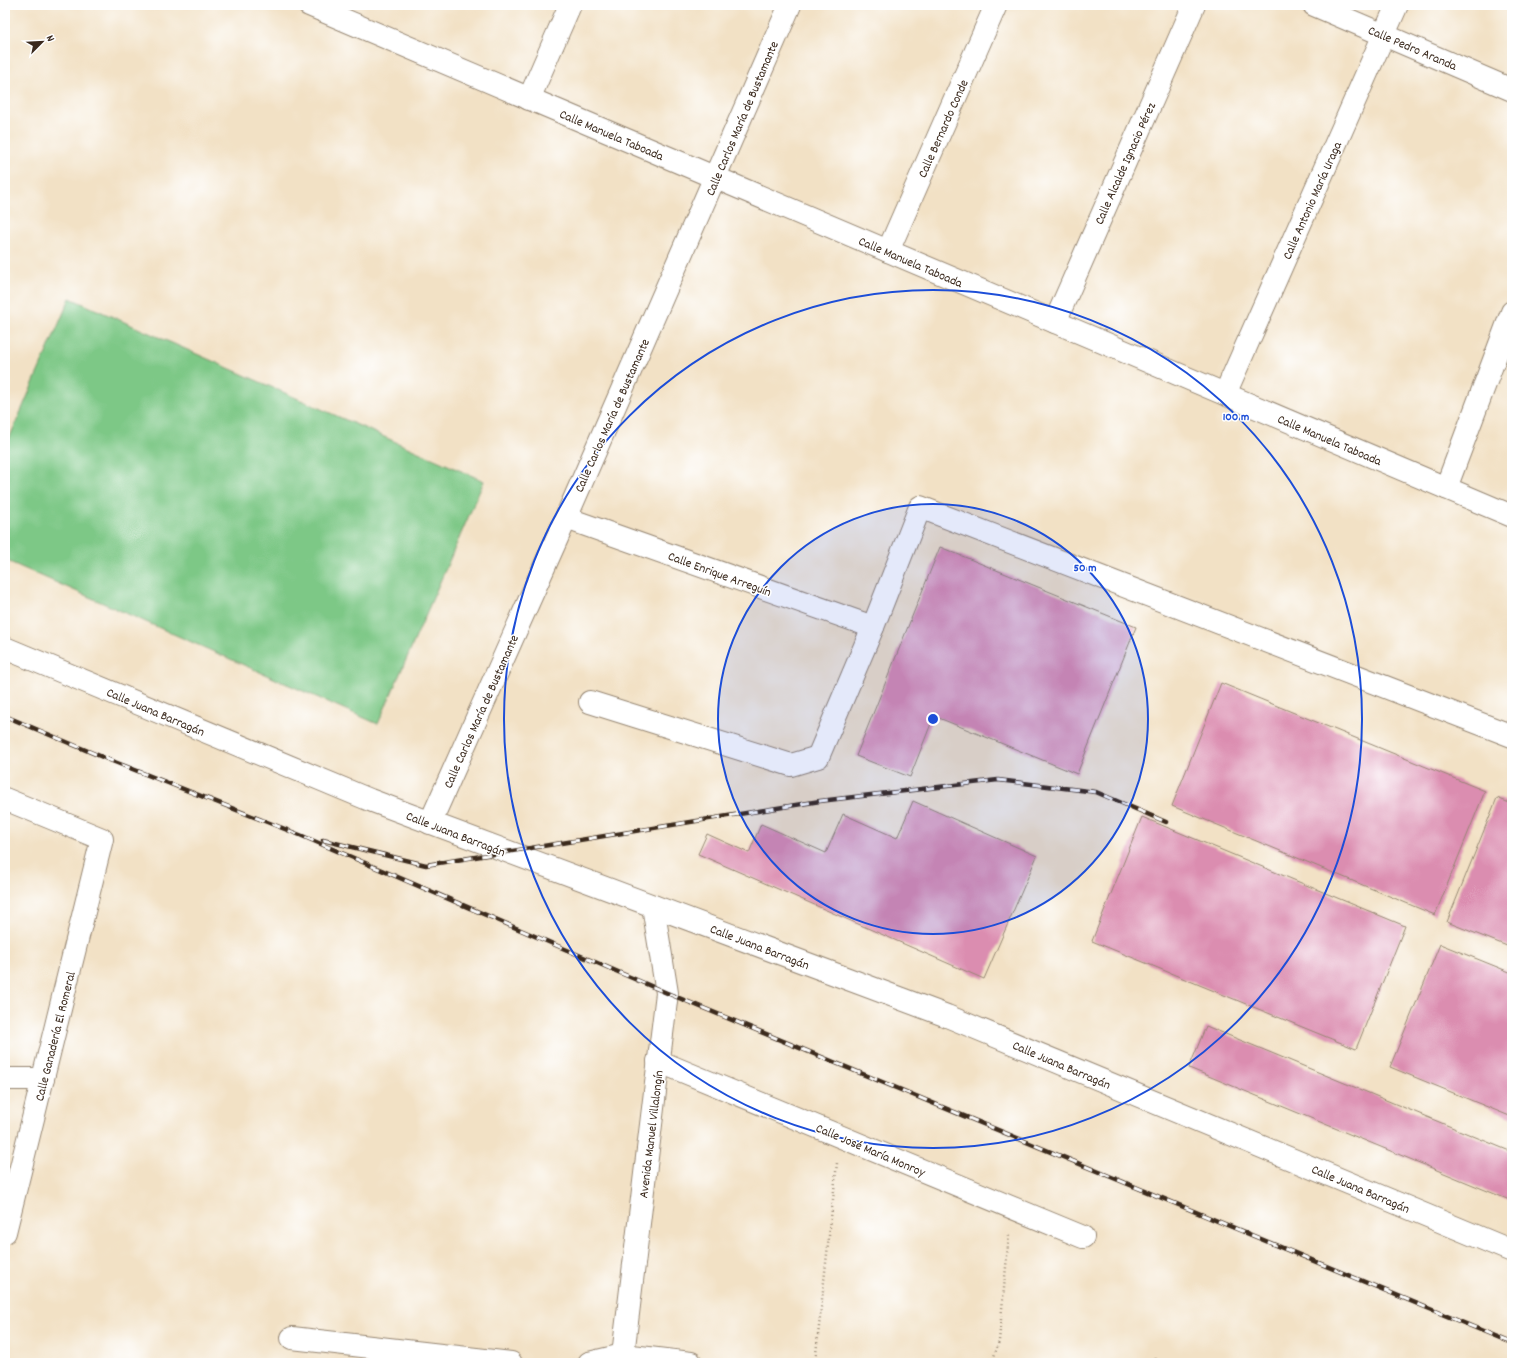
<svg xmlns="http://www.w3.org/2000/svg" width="1517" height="1368" font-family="Dekko,sans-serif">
<rect width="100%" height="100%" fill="#fff"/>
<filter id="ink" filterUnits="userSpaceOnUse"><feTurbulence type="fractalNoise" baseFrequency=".025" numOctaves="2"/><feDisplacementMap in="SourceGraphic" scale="8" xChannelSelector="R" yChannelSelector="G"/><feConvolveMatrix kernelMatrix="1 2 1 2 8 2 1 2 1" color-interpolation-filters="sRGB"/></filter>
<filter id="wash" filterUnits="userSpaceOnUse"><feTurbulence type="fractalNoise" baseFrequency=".012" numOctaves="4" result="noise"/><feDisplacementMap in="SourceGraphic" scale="16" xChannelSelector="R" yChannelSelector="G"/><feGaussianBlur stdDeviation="0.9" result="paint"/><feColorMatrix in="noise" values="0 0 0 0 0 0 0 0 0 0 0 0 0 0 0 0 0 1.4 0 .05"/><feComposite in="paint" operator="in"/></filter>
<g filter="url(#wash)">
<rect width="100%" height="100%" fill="#f2e1c5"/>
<polygon fill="#7dc886" stroke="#5c7952" points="70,298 484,481 378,724 5,560 5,448"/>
<g id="blocks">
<g fill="#db8db0">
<polygon points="940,547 1136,627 1077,774 934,716 910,777 856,756"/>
<polygon points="1221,683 1485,791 1435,915 1172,806"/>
<polygon points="1497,798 1512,804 1512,948 1447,922"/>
<polygon points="913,801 1037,856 984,979 698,854 707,834 749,853 761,824 826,853 843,814 897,838"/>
<polygon points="1142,817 1405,926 1356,1049 1092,941"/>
<polygon points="1440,944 1512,973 1512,1117 1390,1067"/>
<polygon points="1206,1026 1512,1152 1512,1201 1189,1068"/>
</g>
</g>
</g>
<g filter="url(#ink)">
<use href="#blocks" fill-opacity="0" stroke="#968672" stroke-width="1"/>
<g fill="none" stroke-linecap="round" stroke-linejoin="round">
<g stroke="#968672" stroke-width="24">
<g id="minor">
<polyline points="309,5 1512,516"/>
<polyline points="1314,5 1512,90"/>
<polyline points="529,99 570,5"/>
<polyline points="888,251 996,5"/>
<polyline points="1055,322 1194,5"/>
<polyline points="1225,394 1397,5"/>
<polyline points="1446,488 1512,312"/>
<polyline points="566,518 873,627"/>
<polyline points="5,648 370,800 947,1016 1512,1251"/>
<polyline points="590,702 791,765 818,757 873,627 920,507 1512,736"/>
<polyline points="5,799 102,839 5,1232"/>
<polyline points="430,823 566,518 790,5"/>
<polyline points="658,1061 1083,1237"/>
<polyline points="5,1079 43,1079"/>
<polyline points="292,1338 511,1363"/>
<polyline points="589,1363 623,1355 691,1363"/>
<polyline points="622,1363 667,993 653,906"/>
</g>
</g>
<g stroke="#968672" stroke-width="2.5" stroke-dasharray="1 3" stroke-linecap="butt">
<polyline points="815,1363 837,1163"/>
<polyline points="992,1363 999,1341 1009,1235"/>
<polyline points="1155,1363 1156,1356"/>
</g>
<use href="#minor" stroke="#fff" stroke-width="22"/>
<g stroke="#3b2a1e" stroke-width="4.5">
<g id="rail">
<polyline points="5,716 107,759 300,835 667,993 1512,1343"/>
<polyline points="323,840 426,865 820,801 998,780 1096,792 1166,822"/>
</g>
</g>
<use href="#rail" stroke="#fff" stroke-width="3" stroke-dasharray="9" stroke-linecap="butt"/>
</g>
</g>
<circle cx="933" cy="719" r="215" fill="#1d4ed8" fill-opacity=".12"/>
<g fill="none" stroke="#1d4ed8" stroke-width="2">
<circle cx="933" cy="719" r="215"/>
<circle cx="933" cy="719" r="429"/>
</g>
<g text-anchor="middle" stroke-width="3" stroke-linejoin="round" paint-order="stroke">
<g font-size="13" fill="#3b2a1e" stroke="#fff">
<text transform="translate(1413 47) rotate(23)" y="5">Calle Pedro Aranda</text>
<text transform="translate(741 118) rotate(-67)" y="5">Calle Carlos María de Bustamante</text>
<text transform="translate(942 128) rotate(-66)" y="5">Calle Bernardo Conde</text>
<text transform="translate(612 134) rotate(23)" y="5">Calle Manuela Taboada</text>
<text transform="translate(1124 163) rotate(-66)" y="5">Calle Alcalde Ignacio Pérez</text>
<text transform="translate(1311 200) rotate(-66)" y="5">Calle Antonio María Uraga</text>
<text transform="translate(911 261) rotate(23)" y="5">Calle Manuela Taboada</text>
<text transform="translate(611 415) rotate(-66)" y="5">Calle Carlos María de Bustamante</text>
<text transform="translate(1330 439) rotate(23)" y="5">Calle Manuela Taboada</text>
<text transform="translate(720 573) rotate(20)" y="5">Calle Enrique Arreguín</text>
<text transform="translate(156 711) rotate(23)" y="5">Calle Juana Barragán</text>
<text transform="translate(480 711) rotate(-66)" y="5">Calle Carlos María de Bustamante</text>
<text transform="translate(456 833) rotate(21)" y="5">Calle Juana Barragán</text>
<text transform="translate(760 946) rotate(21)" y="5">Calle Juana Barragán</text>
<text transform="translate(54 1036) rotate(-76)" y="5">Calle Ganadería El Romeral</text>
<text transform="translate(1062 1064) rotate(23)" y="5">Calle Juana Barragán</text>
<text transform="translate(650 1134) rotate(-83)" y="5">Avenida Manuel Villalongín</text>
<text transform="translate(871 1149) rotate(23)" y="5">Calle José María Monroy</text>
<text transform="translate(1361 1188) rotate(23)" y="5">Calle Juana Barragán</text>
</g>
</g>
<circle cx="933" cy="719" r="6" fill="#1d4ed8" stroke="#fff" stroke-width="2"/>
<g font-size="12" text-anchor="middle" font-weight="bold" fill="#1d4ed8" stroke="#fff" stroke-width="3" stroke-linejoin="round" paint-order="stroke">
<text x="1236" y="420">100 m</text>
<text x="1085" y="571">50 m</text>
</g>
<rect width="1517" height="1368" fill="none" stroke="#fff" stroke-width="20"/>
<g transform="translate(42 42) rotate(66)" stroke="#ffffff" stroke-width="3" paint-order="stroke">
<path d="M0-3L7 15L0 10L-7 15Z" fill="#3b2a1e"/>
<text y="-6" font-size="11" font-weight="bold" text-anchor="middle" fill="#3b2a1e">N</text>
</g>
</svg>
